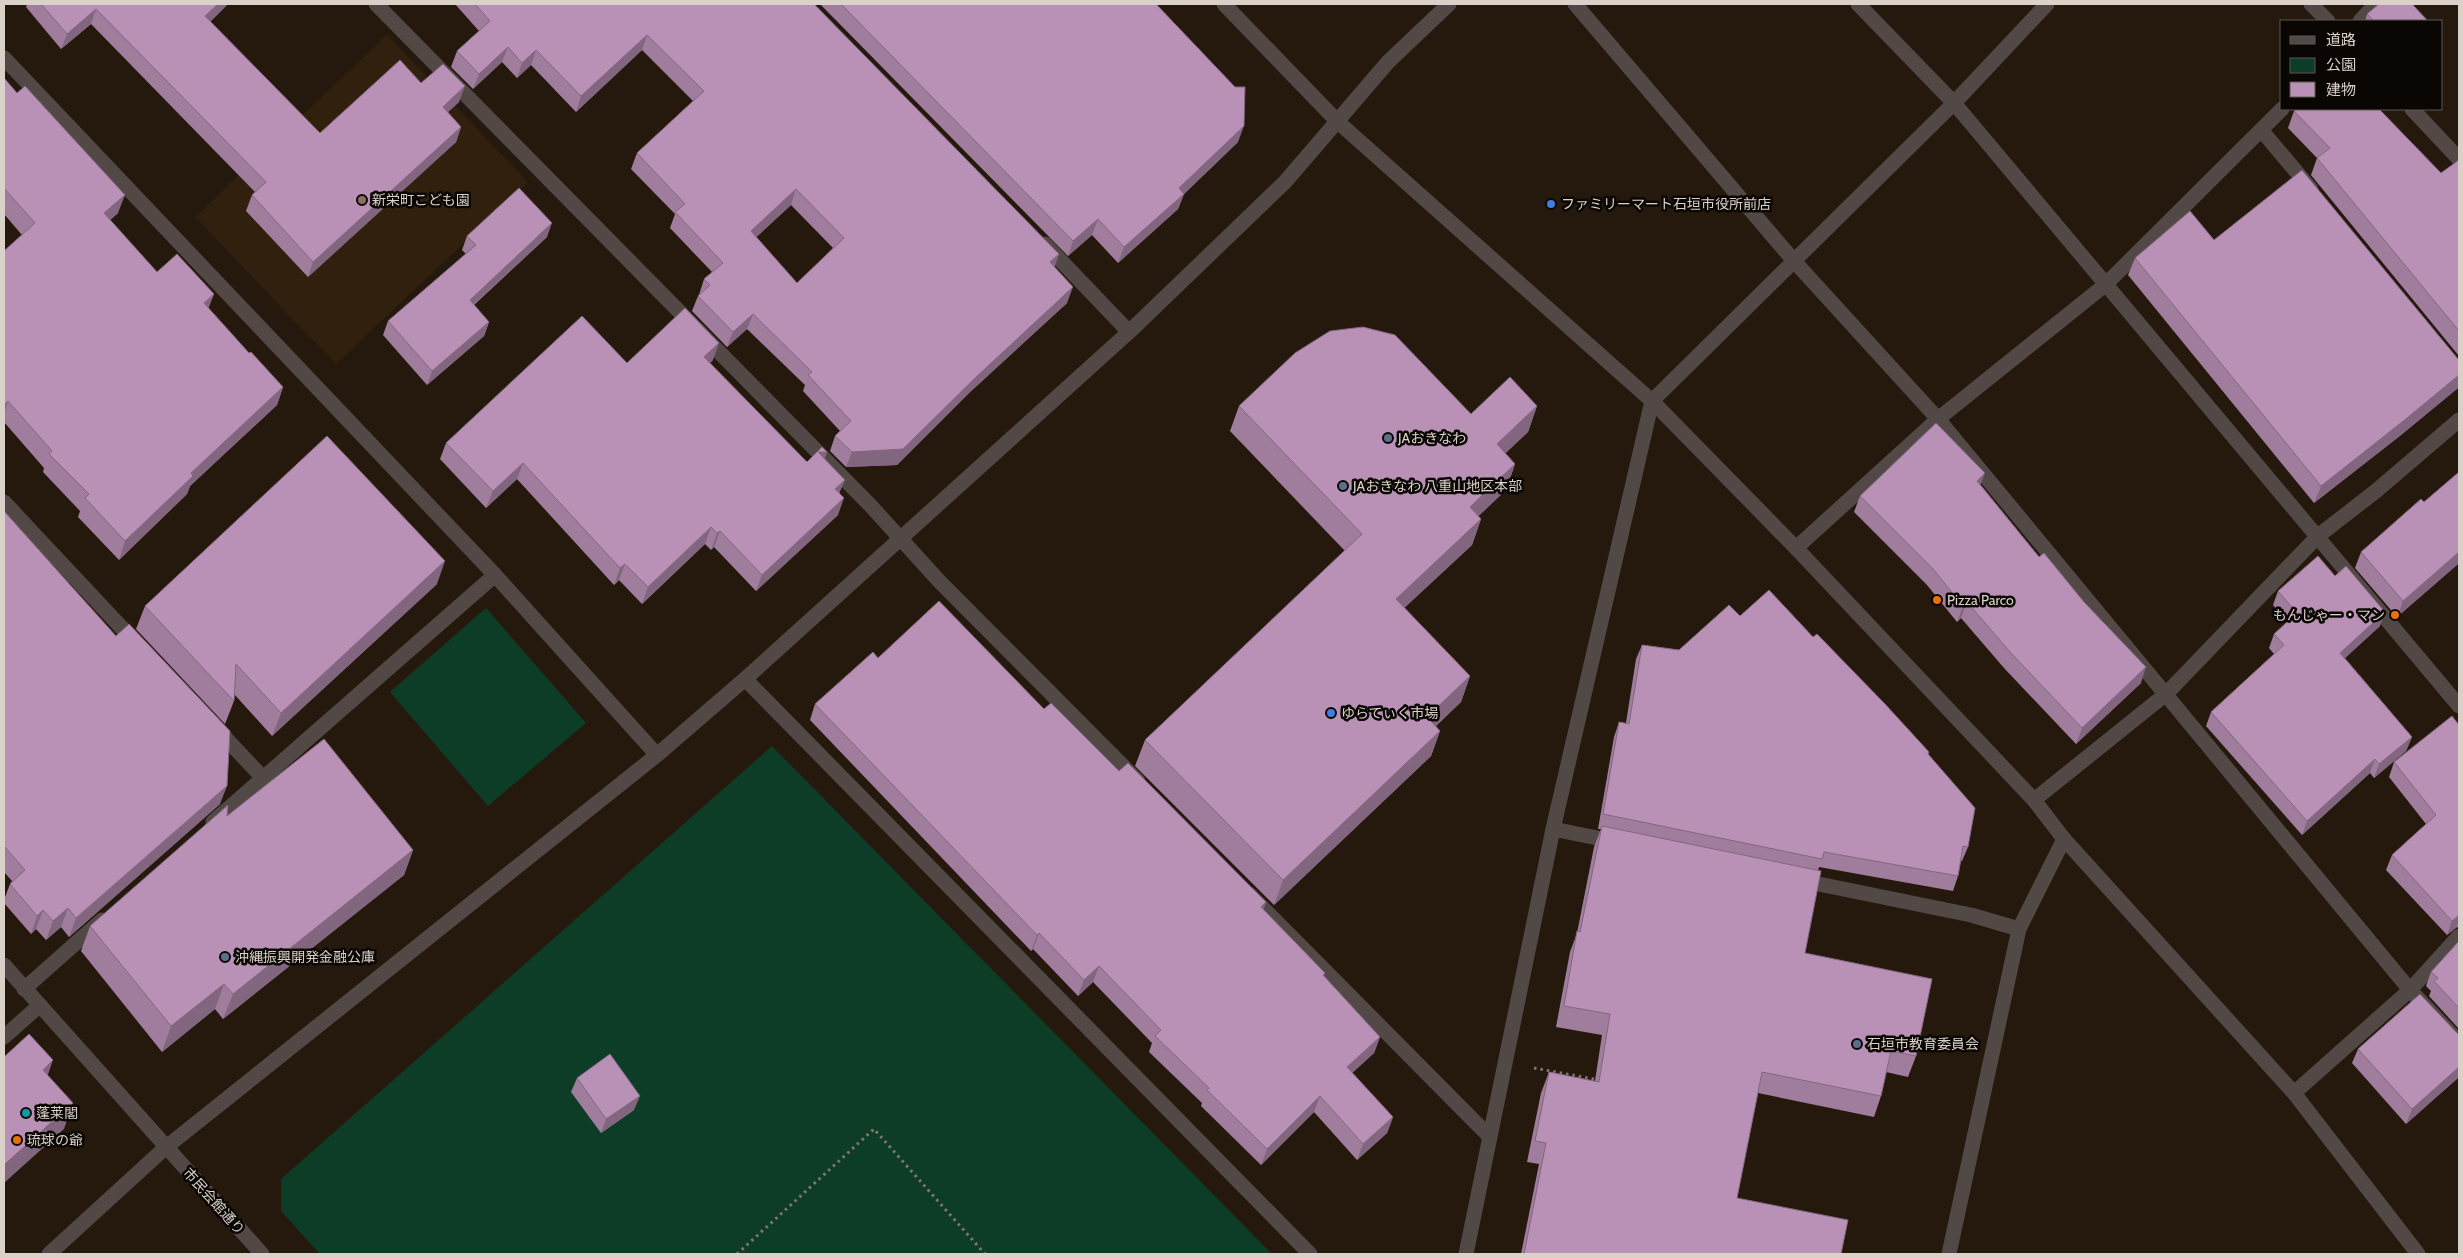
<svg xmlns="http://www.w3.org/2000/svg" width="2463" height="1258" font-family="Cabin,'Noto Sans JP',sans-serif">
<rect width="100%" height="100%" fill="#25190d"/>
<polygon fill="#31200e" points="387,35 528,182 336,364 195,217"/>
<g fill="#0d3d27">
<polygon points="486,608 586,723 488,806 390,692"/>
<polygon points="772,746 1272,1254 320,1254 281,1211 281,1179"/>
</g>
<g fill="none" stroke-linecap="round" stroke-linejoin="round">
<g stroke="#81776d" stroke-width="3" stroke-dasharray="2.5 4" stroke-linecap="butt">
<polyline points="1534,1068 1599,1080"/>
<polyline points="737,1254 874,1129 985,1254"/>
</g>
<g stroke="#524946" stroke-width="15">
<polyline points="376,4 870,505 940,582 1138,781"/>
<polyline points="1224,4 1338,122 1652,401 1796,548 2034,800 2064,839 2294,1093 2418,1254"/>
<polyline points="1575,4 1794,261 1938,419 2410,990 2459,1042"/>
<polyline points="1858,4 1954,103 2459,706"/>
<polyline points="2311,4 2328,21"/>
<polyline points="2360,21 2376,4"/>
<polyline points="4,58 495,575 657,755"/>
<polyline points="2412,109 2459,159"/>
<polyline points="2262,131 2311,189"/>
<polyline points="1045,244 1129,332"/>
<polyline points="4,502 137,644"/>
<polyline points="1796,548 1938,419 2105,285 2282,109"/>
<polyline points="745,679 1310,1254"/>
<polyline points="216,728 263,778"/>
<polyline points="2034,800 2166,694 2318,536 2376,491 2459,420"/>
<polyline points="213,822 495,575"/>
<polyline points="1553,829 1617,842"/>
<polyline points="1799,880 1971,915 2019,929"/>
<polyline points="1249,894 1489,1136"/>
<polyline points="4,965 262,1254"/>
<polyline points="24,989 102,920"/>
<polyline points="4,1037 40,1005"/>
<polyline points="2294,1093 2410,990 2459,936"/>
<polyline points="49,1254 165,1148 657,755 745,679 1129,332 1285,182 1388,62 1449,4"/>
<polyline points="1466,1254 1553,829 1652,401 1954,103 2047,4"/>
<polyline points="1949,1254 2019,929 2064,839"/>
</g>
</g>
<g fill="#a07d9d" fill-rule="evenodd">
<polygon points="27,4 228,4 210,22 320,133 421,83 459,102 448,112 461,127 456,142 308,277 246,211 252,195 255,192 91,24 61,49 26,7"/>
<path d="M 455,4 L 814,4 L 1054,267 L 1067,303 L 969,393 L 897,465 L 846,467 L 830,451 L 835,436 L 840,431 L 803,391 L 805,385 L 747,329 L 727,347 L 692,311 L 698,296 L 699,295 L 704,279 L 712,272 L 670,228 L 675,214 L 631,169 L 637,153 L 693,101 L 642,50 L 576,112 L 531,65 L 517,78 L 502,62 L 473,89 L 451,67 L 457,51 L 479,31 ZM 791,205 L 833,248 L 797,283 L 756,237 Z"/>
<polygon points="820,4 1156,4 1238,142 1184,194 1178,209 1118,263 1092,235 1068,256"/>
<polygon points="2367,14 2428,21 2365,21"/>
<polygon points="4,78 118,213 110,220 157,272 214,294 208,308 249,353 283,387 277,405 190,486 187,494 119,560 78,517 80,511 43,472 44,468 4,422 4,251 22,235 4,214"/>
<polygon points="2294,111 2441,173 2459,160 2459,356 2311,175 2317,158 2288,128"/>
<polygon points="467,236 547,237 474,305 489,322 484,336 427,385 383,335 388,321 466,254 462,250"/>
<polygon points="2214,240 2459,359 2459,384 2458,388 2401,435 2314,503 2128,275 2135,258"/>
<polygon points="713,360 710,363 807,462 827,452 824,459 840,493 838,515 756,591 714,547 711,550 705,544 642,604 619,580 614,585 517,479 486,508 440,459 446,443 627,363"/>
<polygon points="1239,406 1471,414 1537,406 1528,432 1505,453 1515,464 1506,490 1478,516 1481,519 1472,545 1404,608 1470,676 1461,702 1436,726 1440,731 1431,756 1274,905 1135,766 1145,740 1345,551 1230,431"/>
<polygon points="2459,472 2459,560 2458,564 2397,617 2355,568 2361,552 2424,502"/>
<polygon points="1981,485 2141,683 2076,744 2004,668 1961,618 1957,622 1927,585 1854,512 1860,496"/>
<polygon points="4,511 220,804 69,937 61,927 46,940 36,929 31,934 4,903 4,900 10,884 12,881 4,872"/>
<polygon points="437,584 272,736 234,694 234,701 225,724 136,629 145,606"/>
<polygon points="2278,591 2380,626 2345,658 2412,737 2406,751 2374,778 2370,773 2302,835 2206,726 2211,712 2274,654 2269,648 2274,634 2288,622 2273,605"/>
<polygon points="1740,616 1813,637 1928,755 1968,847 1962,861 1961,861 1958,876 1953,891 1819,867 1818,871 1805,953 1916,1056 1908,1077 1886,1072 1881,1096 1874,1117 1758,1093 1737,1198 1841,1254 1521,1254 1539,1164 1527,1162 1541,1093 1549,1072 1595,1081 1602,1035 1556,1027 1570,952 1577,933 1594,847 1601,829 1598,829 1614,737 1619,722 1626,723 1636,659 1642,645 1679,650"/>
<polygon points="878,658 1044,709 1119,771 1266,902 1263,910 1325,973 1324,976 1380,1037 1374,1053 1352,1073 1393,1117 1387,1133 1357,1160 1314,1112 1261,1165 1201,1106 1202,1103 1149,1052 1152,1043 1093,982 1078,996 1033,949 1031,951 810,720 815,704"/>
<polygon points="2459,725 2459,928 2457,927 2447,935 2386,870 2392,855 2426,824 2389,777 2394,762"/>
<polygon points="227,816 413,850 404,875 223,1019 215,1009 162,1052 81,951 90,926"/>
<polygon points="2459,941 2459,1029 2429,996 2431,991 2426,986 2431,972"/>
<polygon points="2458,1034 2459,1035 2459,1077 2406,1124 2352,1063 2358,1049"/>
<polygon points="577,1078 634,1110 601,1133 571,1092"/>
</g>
<g fill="#82667f">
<polygon points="218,4 228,4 199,32 205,16"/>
<polygon points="96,9 91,24 61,49 67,34"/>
<polygon points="647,35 642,50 576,112 581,96"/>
<polygon points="508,47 502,62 473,89 479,74"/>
<polygon points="536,50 531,65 517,78 522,63"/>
<polygon points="465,86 459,102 437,122 443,107"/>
<polygon points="1244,126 1238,142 1184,194 1178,209 1118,263 1124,247 1179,188"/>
<polygon points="461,127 456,142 308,277 313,262"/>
<polygon points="796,189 791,205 746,247 751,231"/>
<polygon points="125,195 118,213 97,232 104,213"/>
<polygon points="1098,219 1092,235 1068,256 1073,241"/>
<polygon points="552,223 547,237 464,313 470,300"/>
<polygon points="1059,254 1054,269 1050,262"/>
<polygon points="1073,287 1067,303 969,393 897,465 846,467 852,452 975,378"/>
<polygon points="214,294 207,312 204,303"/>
<polygon points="753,314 747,329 727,347 733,332"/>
<polygon points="489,322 484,336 427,385 432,371"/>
<polygon points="719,343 713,360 698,373 704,357"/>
<polygon points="2459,375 2459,384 2458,388 2401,435 2314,503 2321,486"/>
<polygon points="283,387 277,405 190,486 187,494 119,560 125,541 191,473"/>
<polygon points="8,401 4,414 4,405"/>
<polygon points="1537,406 1528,432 1488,470 1497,444"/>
<polygon points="818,452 827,452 821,469"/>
<polygon points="523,463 517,479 486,508 493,491"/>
<polygon points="1515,464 1506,490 1461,533 1470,507"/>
<polygon points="1985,473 1979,489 1977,481"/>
<polygon points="845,480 838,496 835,489"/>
<polygon points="844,498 838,515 756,591 762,575"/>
<polygon points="1481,519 1472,545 1386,625 1396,599"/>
<polygon points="711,527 705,544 642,604 648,587"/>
<polygon points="720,531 714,547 711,550 717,533"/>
<polygon points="2459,552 2459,560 2458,564 2397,617 2403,601"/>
<polygon points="445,561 437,584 272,736 281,713"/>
<polygon points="625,564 619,580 614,585 620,568"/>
<polygon points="1967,602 1961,618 1957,622 1963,606"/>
<polygon points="2385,612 2380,626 2335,667 2340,653"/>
<polygon points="2146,667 2141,683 2076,744 2082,728"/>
<polygon points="1470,676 1461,702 1418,742 1427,717"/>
<polygon points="1440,731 1431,756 1274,905 1283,880"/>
<polygon points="2412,737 2406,751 2374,778 2379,764"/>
<polygon points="2375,759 2370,773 2302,835 2307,821"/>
<polygon points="227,786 220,804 69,937 76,918"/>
<polygon points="413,850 404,875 223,1019 233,994"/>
<polygon points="1266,902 1260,918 1261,907"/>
<polygon points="68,908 61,927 46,940 53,921"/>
<polygon points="43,910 36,929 31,934 37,916"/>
<polygon points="2459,915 2459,920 2457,927 2447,935 2452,921"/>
<polygon points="1039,933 1033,949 1031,951 1037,935"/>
<polygon points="1099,966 1093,982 1078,996 1084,980"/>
<polygon points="224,984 215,1009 162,1052 171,1026"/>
<polygon points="1380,1037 1374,1053 1341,1083 1347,1067"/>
<polygon points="53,1060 44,1086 43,1070"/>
<polygon points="2459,1067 2459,1077 2406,1124 2412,1109"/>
<polygon points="640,1096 634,1110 601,1133 606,1119"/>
<polygon points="1320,1096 1314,1112 1261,1165 1267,1149"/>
<polygon points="73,1103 64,1129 4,1183 4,1165"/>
<polygon points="1393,1117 1387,1133 1357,1160 1363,1144"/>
</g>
<g fill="#ba91b6" stroke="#82667f" fill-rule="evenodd">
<polygon points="41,4 218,4 205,16 320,133 400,60 421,83 443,64 465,86 443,107 461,127 313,262 252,195 266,182 96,9 67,34"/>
<path d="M 475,4 L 814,4 L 1059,254 L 1050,262 L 1073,287 L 975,378 L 903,449 L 852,452 L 835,436 L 851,421 L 808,375 L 812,372 L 753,314 L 733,332 L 698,296 L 710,285 L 704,279 L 723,263 L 675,212 L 685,204 L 637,153 L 704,91 L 647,35 L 581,96 L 536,50 L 522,63 L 508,47 L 479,74 L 457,51 L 490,21 ZM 796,189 L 844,238 L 797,283 L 751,231 Z"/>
<polygon points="841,4 1156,4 1235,87 1245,87 1244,126 1179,188 1184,194 1124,247 1098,219 1073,241"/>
<polygon points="2379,4 2412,4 2428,21 2374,21 2367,14"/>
<polygon points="4,78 17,93 25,86 125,195 104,213 157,272 177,254 214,294 204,303 249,353 251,352 283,387 191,473 193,476 125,541 85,498 89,494 49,454 52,451 8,401 4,405 4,251 35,223 4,188"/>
<polygon points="2297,109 2379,109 2441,173 2459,160 2459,331 2317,158 2330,148 2294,111"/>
<polygon points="2302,170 2458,359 2459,359 2459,375 2407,418 2321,486 2135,258 2190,211 2214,240"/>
<polygon points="519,188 552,223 470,300 489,322 432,371 388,321 476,245 467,236"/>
<polygon points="685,308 719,343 704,357 807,462 822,447 827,452 818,452 845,480 835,489 844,498 762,575 720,531 717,533 711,527 648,587 625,564 620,568 523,463 493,491 446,443 582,316 627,363"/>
<polygon points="1363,327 1395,335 1471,414 1510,377 1537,406 1497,444 1515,464 1470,507 1481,519 1396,599 1470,676 1427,717 1440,731 1283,880 1145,740 1362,534 1239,406 1295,353 1330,331"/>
<polygon points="1936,423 1985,473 1977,481 2039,557 2044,553 2084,602 2146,667 2082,728 2010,652 1967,602 1963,606 1933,569 1860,496"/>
<polygon points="327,436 445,561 281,713 236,664 234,701 145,606"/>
<polygon points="2459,472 2459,552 2403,601 2361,552 2421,499 2424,502"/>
<polygon points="4,511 116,636 129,624 230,731 227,786 76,918 68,908 53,921 43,910 37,916 10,884 25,870 4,846"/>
<polygon points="2318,556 2335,576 2346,566 2385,612 2340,653 2412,737 2379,764 2375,759 2307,821 2211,712 2284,645 2274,634 2297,613 2278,591"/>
<polygon points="1769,590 1813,637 1817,634 1885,704 1929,752 1928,754 1975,808 1968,847 1963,846 1958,876 1824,852 1822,859 1603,814 1619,722 1629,724 1642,645 1679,650 1729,605 1740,616"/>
<polygon points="939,601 1044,709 1051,703 1119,771 1128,763 1266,902 1261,907 1325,973 1323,975 1380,1037 1347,1067 1393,1117 1363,1144 1320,1096 1267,1149 1207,1090 1209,1088 1155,1036 1161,1030 1099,966 1084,980 1039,933 1037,935 815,704 873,652 878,658"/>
<polygon points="2452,716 2459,725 2459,915 2452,921 2392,855 2436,815 2394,762"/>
<polygon points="324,739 413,850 233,994 224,984 171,1026 90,926 228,805 227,816"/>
<polygon points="1602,826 1821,871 1805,953 1932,979 1916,1056 1891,1051 1881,1096 1762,1072 1737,1198 1848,1220 1841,1254 1524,1254 1546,1143 1535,1141 1549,1072 1599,1082 1610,1014 1564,1006 1577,931 1580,932"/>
<polygon points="2459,941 2459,1008 2434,981 2438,978 2431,972"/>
<polygon points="2420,994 2459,1035 2459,1067 2412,1109 2358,1049"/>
<polygon points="29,1034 53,1060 43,1070 73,1103 4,1165 4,1057"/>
<polygon points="610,1054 640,1096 606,1119 577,1078"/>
</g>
<circle fill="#8d6e63" stroke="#0a0603" stroke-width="2" cx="362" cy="200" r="5"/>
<g fill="#3f7fe0" stroke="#0a0603" stroke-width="2">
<circle cx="1551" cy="204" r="5"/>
<circle cx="1331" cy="713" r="5"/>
</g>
<g fill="#5c6f8a" stroke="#0a0603" stroke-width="2">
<circle cx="1388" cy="438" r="5"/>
<circle cx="1343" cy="486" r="5"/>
<circle cx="225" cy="957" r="5"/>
<circle cx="1857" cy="1044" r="5"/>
</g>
<g fill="#e8710a" stroke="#0a0603" stroke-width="2">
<circle cx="1937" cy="600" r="5"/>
<circle cx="2395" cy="615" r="5"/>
<circle cx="17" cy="1140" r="5"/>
</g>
<circle fill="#0f9aa8" stroke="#0a0603" stroke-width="2" cx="26" cy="1113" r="5"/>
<g text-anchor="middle" stroke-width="5" stroke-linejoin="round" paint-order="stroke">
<g font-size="14" fill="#dad1c9" stroke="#0a0603" text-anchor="start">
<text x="372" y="205">新栄町こども園</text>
<text x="1561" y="209">ファミリーマート石垣市役所前店</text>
<text x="1398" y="443">JAおきなわ</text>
<text x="1353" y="491">JAおきなわ 八重山地区本部</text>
<text x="1947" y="605">Pizza Parco</text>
<text x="2385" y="620" text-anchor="end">もんじゃー・マン</text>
<text x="1341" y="718">ゆらてぃく市場</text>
<text x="235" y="962">沖縄振興開発金融公庫</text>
<text x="1867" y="1049">石垣市教育委員会</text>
<text x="36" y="1118">蓬莱閣</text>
<text x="27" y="1145">琉球の爺</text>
</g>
<g font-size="14" fill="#dad1c9" stroke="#0a0603">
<text transform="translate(214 1201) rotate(48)" y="5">市民会館通り</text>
</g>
</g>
<rect width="2463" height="1258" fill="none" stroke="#dad1c9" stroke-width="10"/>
<rect x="2280" y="20" width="162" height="90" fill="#0a0603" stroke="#5d5752"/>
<rect x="2290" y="36" width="25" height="8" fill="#524946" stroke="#5d5752"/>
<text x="2326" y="45" font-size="15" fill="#dad1c9">道路</text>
<rect x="2290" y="58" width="25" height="15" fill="#0d3d27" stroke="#5d5752"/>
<text x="2326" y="70" font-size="15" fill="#dad1c9">公園</text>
<rect x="2290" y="82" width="25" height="15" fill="#ba91b6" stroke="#5d5752"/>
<text x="2326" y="95" font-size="15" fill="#dad1c9">建物</text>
</svg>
